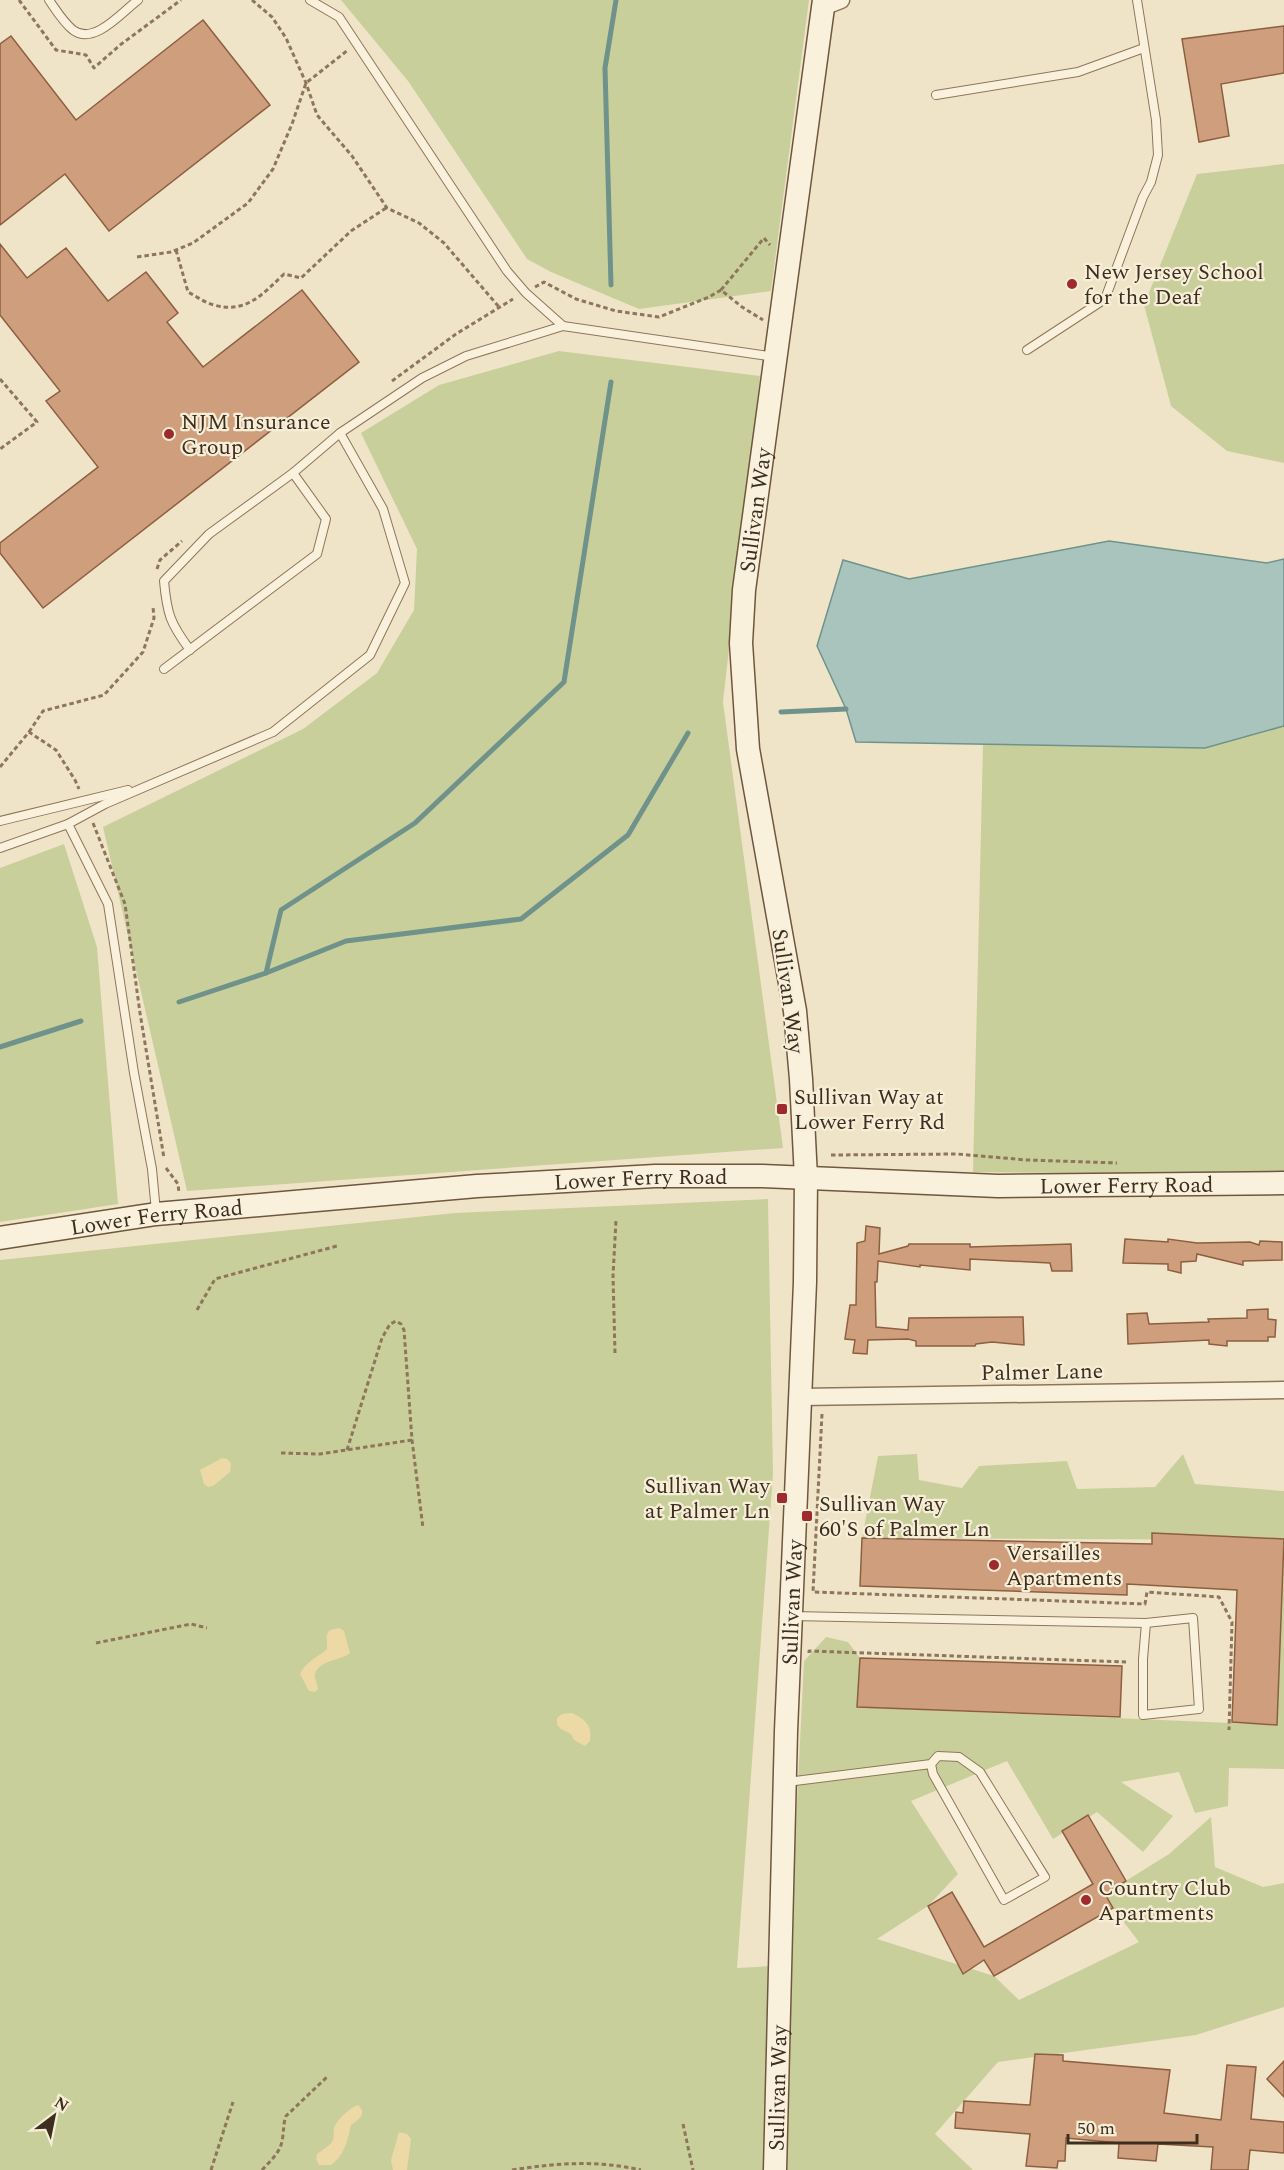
<svg xmlns="http://www.w3.org/2000/svg" width="1284" height="2170" font-family="Spectral,serif">
<rect width="100%" height="100%" fill="#f0e4c8"/>
<g fill="#c9cf9b">
<polygon points="341,0 809,0 771,291 639,309 551,272 527,259 408,81"/>
<polygon points="1284,164 1284,463 1227,451 1171,406 1144,305 1197,174"/>
<polygon points="559,351 760,376 723,702 783,1148 187,1191 103,827 303,729 377,673 414,610 417,549 361,433 439,385"/>
<polygon points="1284,726 1284,1175 973,1172 983,744 1205,748"/>
<polygon points="64,844 97,947 118,1204 0,1222 0,868"/>
<polygon points="768,1199 773,1474 737,1968 789,1965 804,1661 826,1637 848,1642 860,1658 857,1707 1277,1725 1282,1563 1284,1562 1284,1769 1229,1768 1228,1806 1195,1813 1179,1772 1121,1782 1173,1816 1143,1852 1097,1812 1053,1839 1007,1761 911,1801 958,1874 928,1906 877,1939 994,1976 1019,2000 1139,1942 1113,1908 1105,1894 1169,1854 1211,1817 1215,1867 1263,1887 1284,1883 1284,2007 1196,2035 998,2062 935,2134 973,2170 0,2170 0,1260 455,1213"/>
<polygon points="917,1454 919,1480 962,1488 979,1466 1067,1461 1077,1489 1155,1487 1183,1454 1195,1484 1284,1491 1284,1540 862,1538 878,1456"/>
</g>
<g fill="#ecd9a5">
<polygon points="222,1458 227,1459 231,1463 230,1472 213,1486 208,1487 204,1484 200,1470"/>
<path d="M 340,1628 L 344,1631 L 350,1653 C 340,1661 319,1660 315,1674 C 314,1679 318,1684 318,1689 L 315,1692 L 309,1691 L 300,1674 C 305,1662 318,1657 327,1649 C 328,1636 322,1630 340,1628 Z"/>
<path d="M 572,1713 C 586,1720 592,1725 590,1741 L 585,1746 L 574,1740 L 571,1734 L 561,1729 L 557,1725 L 557,1718 L 562,1714 Z"/>
<path d="M 358,2105 C 368,2114 358,2120 351,2125 C 348,2140 344,2156 331,2165 L 319,2165 L 316,2159 L 317,2154 C 322,2150 328,2147 332,2142 C 335,2137 333,2133 334,2128 C 337,2119 350,2108 358,2105 Z"/>
<polygon points="399,2132 407,2134 411,2139 407,2170 393,2170 391,2160"/>
</g>
<polygon fill="#a9c4bc" stroke="#6f938a" stroke-width="1.5" points="1109,541 1267,563 1284,559 1284,726 1205,748 856,742 846,709 817,646 843,560 909,579"/>
<g fill="none" stroke-linecap="round" stroke-linejoin="round">
<g stroke="#6f938a" stroke-width="5">
<polyline points="611,285 605,68 616,0"/>
<polyline points="781,712 846,709"/>
<polyline points="266,973 281,910 415,823 564,682 611,382"/>
<polyline points="179,1002 266,973 346,941 521,919 628,835 688,733"/>
<polyline points="0,1047 81,1021"/>
</g>
</g>
<g fill="#cf9f7d" stroke="#8d5f41" stroke-width="1.5">
<polygon points="203,20 270,105 109,231 65,174 0,225 0,44 11,36 76,120"/>
<polygon points="1284,26 1284,73 1221,84 1229,136 1199,142 1182,39"/>
<polygon points="0,244 27,278 66,248 108,301 146,272 178,313 167,322 203,367 302,290 359,362 43,608 0,553 0,543 98,467 46,401 60,391 0,315"/>
<polygon points="866,1226 880,1228 879,1254 908,1246 909,1244 970,1244 970,1247 1071,1244 1072,1271 1052,1271 1050,1263 970,1259 970,1270 920,1265 920,1267 878,1261 877,1282 875,1282 876,1327 908,1330 909,1318 1023,1317 1024,1345 992,1342 976,1344 975,1346 916,1346 916,1341 908,1339 868,1340 867,1354 853,1353 855,1340 845,1339 850,1305 856,1305 857,1243 865,1241"/>
<polygon points="1125,1239 1168,1242 1168,1239 1197,1243 1250,1242 1259,1245 1260,1241 1282,1242 1282,1260 1243,1261 1243,1265 1197,1254 1196,1261 1181,1262 1181,1273 1168,1270 1168,1264 1123,1263"/>
<polygon points="1268,1309 1268,1319 1276,1320 1275,1337 1268,1337 1268,1341 1227,1341 1227,1346 1209,1344 1209,1340 1128,1344 1127,1314 1147,1313 1149,1324 1209,1322 1208,1319 1247,1318 1247,1310"/>
<polygon points="1152,1533 1284,1539 1277,1725 1232,1722 1237,1590 1127,1584 1127,1595 860,1586 862,1538 1152,1544"/>
<polygon points="860,1658 1122,1666 1120,1717 857,1707"/>
<polygon points="1088,1815 1126,1881 1105,1894 1113,1908 994,1976 984,1960 963,1974 928,1906 952,1892 984,1947 1093,1884 1062,1831"/>
<polygon points="1035,2054 1063,2055 1063,2061 1170,2070 1164,2113 1221,2120 1227,2065 1256,2067 1251,2119 1284,2122 1284,2153 1250,2150 1248,2170 1211,2170 1213,2147 1158,2144 1156,2161 1118,2158 1119,2143 1066,2138 1065,2161 1058,2161 1057,2168 1026,2166 1030,2134 955,2128 956,2112 963,2113 964,2101 1030,2105"/>
<polygon points="1284,2061 1284,2097 1267,2079"/>
</g>
<g fill="none" stroke-linecap="round" stroke-linejoin="round">
<g stroke="#8d765c" stroke-width="10">
<g id="lane">
<path d="M 49,0 C 56,10 63,22 73,30 C 94,46 122,12 138,0"/>
<polyline points="310,0 339,17 507,271 526,293 563,326 775,357"/>
<polyline points="936,95 1078,72 1144,48"/>
<polyline points="1027,350 1105,299 1143,197 1151,182 1158,155 1156,120 1137,0"/>
<path d="M 190,650 C 170,623 167,614 164,581 L 209,534 L 293,473 L 340,433 L 422,378 L 466,356 L 563,326"/>
<polyline points="164,669 317,554 326,519 293,473"/>
<polyline points="0,821 128,790"/>
<polyline points="68,824 105,804 273,732 370,655 405,583 383,509 340,433"/>
<polyline points="0,848 68,824 108,904 134,1073 152,1169 156,1212"/>
<polyline points="791,1616 1146,1623 1193,1618 1199,1709 1143,1715 1143,1659 1146,1623"/>
<polyline points="787,1782 931,1764 933,1774 1004,1900 1045,1877 980,1772 959,1757 938,1756 931,1764"/>
</g>
</g>
<g stroke="#8d765c" stroke-width="19">
<g id="street">
<polyline points="823,7 841,0"/>
<polyline points="800,1397 1284,1390"/>
</g>
</g>
<g stroke="#6f573f" stroke-width="25">
<g id="secondary">
<path id="s1" d="M 0,1238 L 156,1214 L 477,1186 L 655,1176 L 762,1176 L 998,1186 L 1284,1183"/>
<path id="s2" d="M 775,2170 L 786,1731 L 805,1282 L 806,1178 L 801,1079 L 795,1011 L 748,749 L 741,643 L 744,590 L 824,0"/>
</g>
</g>
<g stroke="#8d765c" stroke-width="3" stroke-dasharray="4.5 3" stroke-linecap="butt">
<polyline points="19,0 56,50 86,55 94,68 120,45 181,0"/>
<polyline points="252,0 272,17 286,38 306,83 317,115 352,156 387,208 419,223 444,243 499,307"/>
<path d="M 176,250 L 188,292 C 196,296 205,303 214,305 C 246,314 263,294 284,274 L 301,278 L 351,231 L 386,208"/>
<polyline points="137,257 171,252 193,243 248,203 273,169 292,124 306,83 348,50"/>
<polyline points="535,287 544,282 576,299 616,311 659,317 709,297 721,290 742,307 763,320"/>
<polyline points="721,290 764,238 770,245"/>
<polyline points="0,379 37,422 0,449"/>
<polyline points="392,381 456,334 513,299"/>
<polyline points="157,569 160,560 182,541"/>
<polyline points="29,732 43,711 104,695 143,652 154,618 153,607"/>
<polyline points="0,767 29,732 56,750 75,780 79,789"/>
<polyline points="93,823 125,904 140,1013 164,1158"/>
<polyline points="831,1155 957,1154 1027,1160 1117,1163"/>
<polyline points="166,1168 178,1184 179,1193"/>
<polyline points="197,1310 215,1279 337,1246"/>
<polyline points="615,1353 613,1276 616,1220"/>
<polyline points="822,1414 813,1592 1145,1604 1147,1592 1219,1597 1232,1622 1229,1730"/>
<polyline points="347,1450 382,1338 390,1324 396,1321 401,1324 404,1330 412,1440 423,1528"/>
<polyline points="281,1453 320,1454 412,1440"/>
<polyline points="96,1643 191,1624 207,1628"/>
<polyline points="809,1653 809,1651 1126,1662"/>
<polyline points="683,2124 693,2170"/>
<polyline points="211,2170 233,2102"/>
<path d="M 262,2170 C 270,2161 280,2153 282,2141 C 284,2132 283,2124 286,2116 L 328,2076"/>
<path d="M 512,2170 C 557,2163 596,2160 641,2170"/>
</g>
<use href="#lane" stroke="#faf1dc" stroke-width="8"/>
<use href="#street" stroke="#faf1dc" stroke-width="16"/>
<use href="#secondary" stroke="#faf1dc" stroke-width="22"/>
</g>
<g fill="#9e2a2b" stroke="#f7eed8" stroke-width="2">
<circle cx="1072" cy="284" r="6"/>
<circle cx="169" cy="434" r="6"/>
<rect x="776" y="1103" width="12" height="12" rx="3"/>
<rect x="776" y="1492" width="12" height="12" rx="3"/>
<rect x="801" y="1510" width="12" height="12" rx="3"/>
<circle cx="994" cy="1565" r="6"/>
<circle cx="1086" cy="1900" r="6"/>
</g>
<g text-anchor="middle" stroke-width="4.5" stroke-linejoin="round" paint-order="stroke">
<g font-size="22" fill="#3d2e20" stroke="#f7eed8" text-anchor="start">
<text x="1084" y="279">New Jersey School<tspan x="1084" dy="25">for the Deaf</tspan></text>
<text x="181" y="429">NJM Insurance<tspan x="181" dy="25">Group</tspan></text>
<text x="794" y="1104">Sullivan Way at<tspan x="794" dy="25">Lower Ferry Rd</tspan></text>
<text x="770" y="1493" text-anchor="end">Sullivan Way<tspan x="770" dy="25">at Palmer Ln</tspan></text>
<text x="819" y="1511">Sullivan Way<tspan x="819" dy="25">60'S of Palmer Ln</tspan></text>
<text x="1006" y="1560">Versailles<tspan x="1006" dy="25">Apartments</tspan></text>
<text x="1098" y="1895">Country Club<tspan x="1098" dy="25">Apartments</tspan></text>
</g>
<g font-size="22" fill="#3d2e20" stroke="#f7eed8">
<text dy="8" stroke="none"><textPath href="#s2" startOffset="1666">Sullivan Way</textPath></text>
<text transform="translate(789 991) rotate(82)" y="8">Sullivan Way</text>
<text dy="8" stroke="none"><textPath href="#s1" startOffset="644">Lower Ferry Road</textPath></text>
<text dy="8" stroke="none"><textPath href="#s1" startOffset="1130">Lower Ferry Road</textPath></text>
<text dy="8" stroke="none"><textPath href="#s1" startOffset="158">Lower Ferry Road</textPath></text>
<text transform="translate(1042 1371) rotate(-1)" y="8">Palmer Lane</text>
<text dy="8" stroke="none"><textPath href="#s2" startOffset="568">Sullivan Way</textPath></text>
<text dy="8" stroke="none"><textPath href="#s2" startOffset="82">Sullivan Way</textPath></text>
</g>
</g>
<g transform="translate(54 2116) rotate(32)" stroke="#f7eed8" stroke-width="4.5" paint-order="stroke">
<path d="M0-4.5L10 22L0 15L-10 22Z" fill="#3d2e20"/>
<text y="-9" font-size="16" font-weight="bold" text-anchor="middle" fill="#3d2e20">N</text>
</g>
<path d="M1068 2134v9h129v-9" fill="none" stroke="#3d2e20" stroke-width="3"/>
<text x="1077" y="2134" font-size="18" fill="#3d2e20" stroke="#f7eed8" stroke-width="4.5" paint-order="stroke">50 m</text>
</svg>
